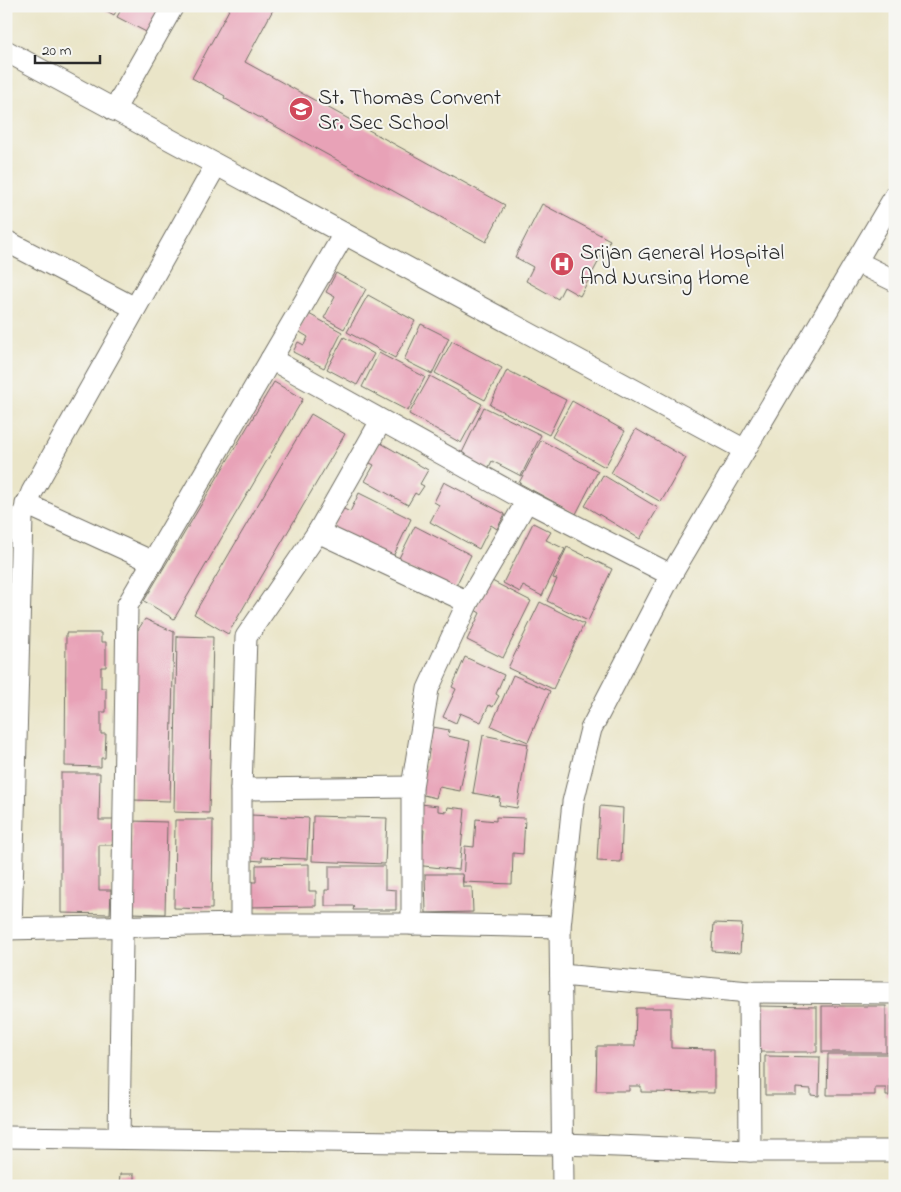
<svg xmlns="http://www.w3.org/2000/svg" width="901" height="1192" font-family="'Indie Flower',sans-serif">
<rect width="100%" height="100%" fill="#f6f6f2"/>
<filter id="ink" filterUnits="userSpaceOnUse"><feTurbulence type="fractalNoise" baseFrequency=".02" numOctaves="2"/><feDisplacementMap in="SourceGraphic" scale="10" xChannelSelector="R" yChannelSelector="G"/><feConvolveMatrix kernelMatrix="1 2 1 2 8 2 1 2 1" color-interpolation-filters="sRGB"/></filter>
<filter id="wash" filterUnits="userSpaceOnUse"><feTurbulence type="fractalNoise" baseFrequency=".0096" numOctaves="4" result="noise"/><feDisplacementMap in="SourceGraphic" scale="20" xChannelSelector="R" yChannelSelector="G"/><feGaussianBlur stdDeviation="1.12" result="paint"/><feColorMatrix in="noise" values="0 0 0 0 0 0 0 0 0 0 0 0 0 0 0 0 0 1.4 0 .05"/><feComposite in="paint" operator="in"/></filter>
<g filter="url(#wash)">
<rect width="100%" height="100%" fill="#eae5c8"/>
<g id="blocks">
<g fill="#e8a2b7">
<polygon points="98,6 119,6 114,15"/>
<polygon points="123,6 167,6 152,35 117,17"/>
<polygon points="231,6 275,6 245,62 505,205 486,242 224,98 225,96 192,78"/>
<polygon points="542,204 610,240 580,296 564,287 558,299 526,281 533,267 515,257"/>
<polygon points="336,273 366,289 344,329 324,318 335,297 326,292"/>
<polygon points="368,295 415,321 395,358 347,332"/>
<polygon points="307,313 342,332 324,368 293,352 298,342 304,345 308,337 298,331"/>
<polygon points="421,324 449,338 432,374 404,360"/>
<polygon points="344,337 374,354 357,385 327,369"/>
<polygon points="452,341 502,368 485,400 435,373"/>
<polygon points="379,353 425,377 408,411 362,387"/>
<polygon points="507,370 566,400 549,435 490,405"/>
<polygon points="430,376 482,404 461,443 409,414"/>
<polygon points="274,382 303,399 174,619 144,601"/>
<polygon points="572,401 625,431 605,467 552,437"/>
<polygon points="484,407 541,435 521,476 492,461 487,471 460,457"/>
<polygon points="311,414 345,434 228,634 194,614"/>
<polygon points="636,429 686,458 661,502 611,473"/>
<polygon points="541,440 598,471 576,514 519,483"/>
<polygon points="379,442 428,470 420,484 424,486 418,495 415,493 408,505 365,481 374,465 368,462"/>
<polygon points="603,475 658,508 640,539 585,506"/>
<polygon points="444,482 505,514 497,529 491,525 479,549 430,522 439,505 434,502"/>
<polygon points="359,493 411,519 390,563 332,528 342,508 350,512"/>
<polygon points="533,523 551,532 546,540 565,549 542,596 523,586 520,592 503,583"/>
<polygon points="415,526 471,555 454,590 396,564"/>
<polygon points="567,547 612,569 588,621 547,601 557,579 553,578"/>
<polygon points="490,580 531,601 503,658 467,640 480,613 475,610"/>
<polygon points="540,602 584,624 553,689 508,668"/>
<polygon points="145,619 174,632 170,801 133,800 134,636"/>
<polygon points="66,633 101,633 101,642 106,642 106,667 101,667 101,688 106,688 106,712 101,712 101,734 106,734 105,758 101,758 101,767 65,766"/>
<polygon points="177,636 213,637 209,813 174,812"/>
<polygon points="465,657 504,675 496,694 499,696 493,707 489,705 481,722 460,713 456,723 443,717 456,689 452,687"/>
<polygon points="513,675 550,691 528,742 491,726"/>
<polygon points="433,727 449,730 448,736 470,741 460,791 439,787 436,798 419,794"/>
<polygon points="483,735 528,744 517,808 499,805 500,798 473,793"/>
<polygon points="61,773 100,773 99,820 114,820 114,845 99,845 99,890 111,890 110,914 61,913"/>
<polygon points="421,804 438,806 438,811 447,812 448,807 465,809 459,870 415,865 418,842 423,842 424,830 419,829"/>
<polygon points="600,806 623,808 621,862 597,861"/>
<polygon points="251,815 309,818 307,859 262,857 262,861 248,860"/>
<polygon points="313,816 387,818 385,864 312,861"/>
<polygon points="496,817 525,818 523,854 513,853 512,884 463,882 465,846 474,847 476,819 496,821"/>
<polygon points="175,820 213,820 212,909 174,908"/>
<polygon points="132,821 167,822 165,914 131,913"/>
<polygon points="309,864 309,891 316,891 316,906 247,907 247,882 256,882 256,865"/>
<polygon points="329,866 385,866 385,889 396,890 396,910 353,910 354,906 325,906 325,890 329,890"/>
<polygon points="425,874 462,874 463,887 472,887 473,912 426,913"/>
<polygon points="714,923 742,924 740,953 712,951"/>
<rect x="892" y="1005" width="3" height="46"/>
<polygon points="759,1006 817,1007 817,1052 759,1052"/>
<rect x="822" y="1006" width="64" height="46"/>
<polygon points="636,1008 671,1008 671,1048 714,1049 714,1093 641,1092 641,1086 629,1086 629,1091 596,1091 597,1046 635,1046"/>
<polygon points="828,1054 890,1054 889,1096 886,1096 886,1088 875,1088 875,1095 827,1095"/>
<polygon points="765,1056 820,1057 819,1096 811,1095 811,1089 796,1088 796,1095 765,1095"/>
<polygon points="120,1174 134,1174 134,1186 119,1186"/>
</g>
</g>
</g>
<g filter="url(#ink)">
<use href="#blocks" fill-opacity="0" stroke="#6e6c62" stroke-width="1"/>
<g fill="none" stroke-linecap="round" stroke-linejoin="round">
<g stroke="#6e6c62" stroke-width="23">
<g id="minor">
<polyline points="6,51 745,450"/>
<polyline points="114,110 173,6"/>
<polyline points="6,241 135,308"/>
<polyline points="857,262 895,281"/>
<polyline points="271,359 527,501 671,575"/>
<polyline points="26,504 153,562"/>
<polyline points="318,532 468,602"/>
<polyline points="241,789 412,787"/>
<polyline points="241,924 241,789 246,637 318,532 381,421"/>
<polyline points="412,924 412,787 428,689 468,602 527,501"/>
<polyline points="6,929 241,924 412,924 560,927"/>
<polyline points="11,929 22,517 32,492 216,165"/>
<polyline points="561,975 749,992 895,993"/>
<polyline points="749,992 750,1151"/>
<polyline points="6,1137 563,1144 750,1151 895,1151"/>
<polyline points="119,1138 127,606 344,234"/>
<polyline points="563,1186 560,927 573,802 591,729 671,575 895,196"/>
</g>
</g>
<use href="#minor" stroke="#fff" stroke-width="21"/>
</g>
</g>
<defs>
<g id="school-disc" transform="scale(1.25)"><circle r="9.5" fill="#d1495b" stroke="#f6f6f2"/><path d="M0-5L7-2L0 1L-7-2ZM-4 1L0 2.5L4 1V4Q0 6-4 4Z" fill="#fff"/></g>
<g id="hospital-disc" transform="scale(1.25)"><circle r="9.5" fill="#d1495b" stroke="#f6f6f2"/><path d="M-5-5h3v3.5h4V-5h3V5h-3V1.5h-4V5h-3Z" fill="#fff"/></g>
</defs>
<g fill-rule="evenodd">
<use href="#school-disc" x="301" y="109"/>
<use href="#hospital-disc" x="562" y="264"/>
</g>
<g text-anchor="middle" stroke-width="4" stroke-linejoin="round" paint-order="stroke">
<g font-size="22" fill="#2b2b2b" stroke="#f6f6f2" text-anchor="start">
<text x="318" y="104">St. Thomas Convent<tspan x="318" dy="25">Sr. Sec School</tspan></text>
<text x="580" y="259">Srijan General Hospital<tspan x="580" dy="25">And Nursing Home</tspan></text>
</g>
</g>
<rect width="901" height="1192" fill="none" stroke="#f6f6f2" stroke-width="25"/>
<path d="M35 55v8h65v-8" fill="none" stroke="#2b2b2b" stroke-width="2.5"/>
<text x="42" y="55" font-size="15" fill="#2b2b2b" stroke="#f6f6f2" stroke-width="4" paint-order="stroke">20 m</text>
</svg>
